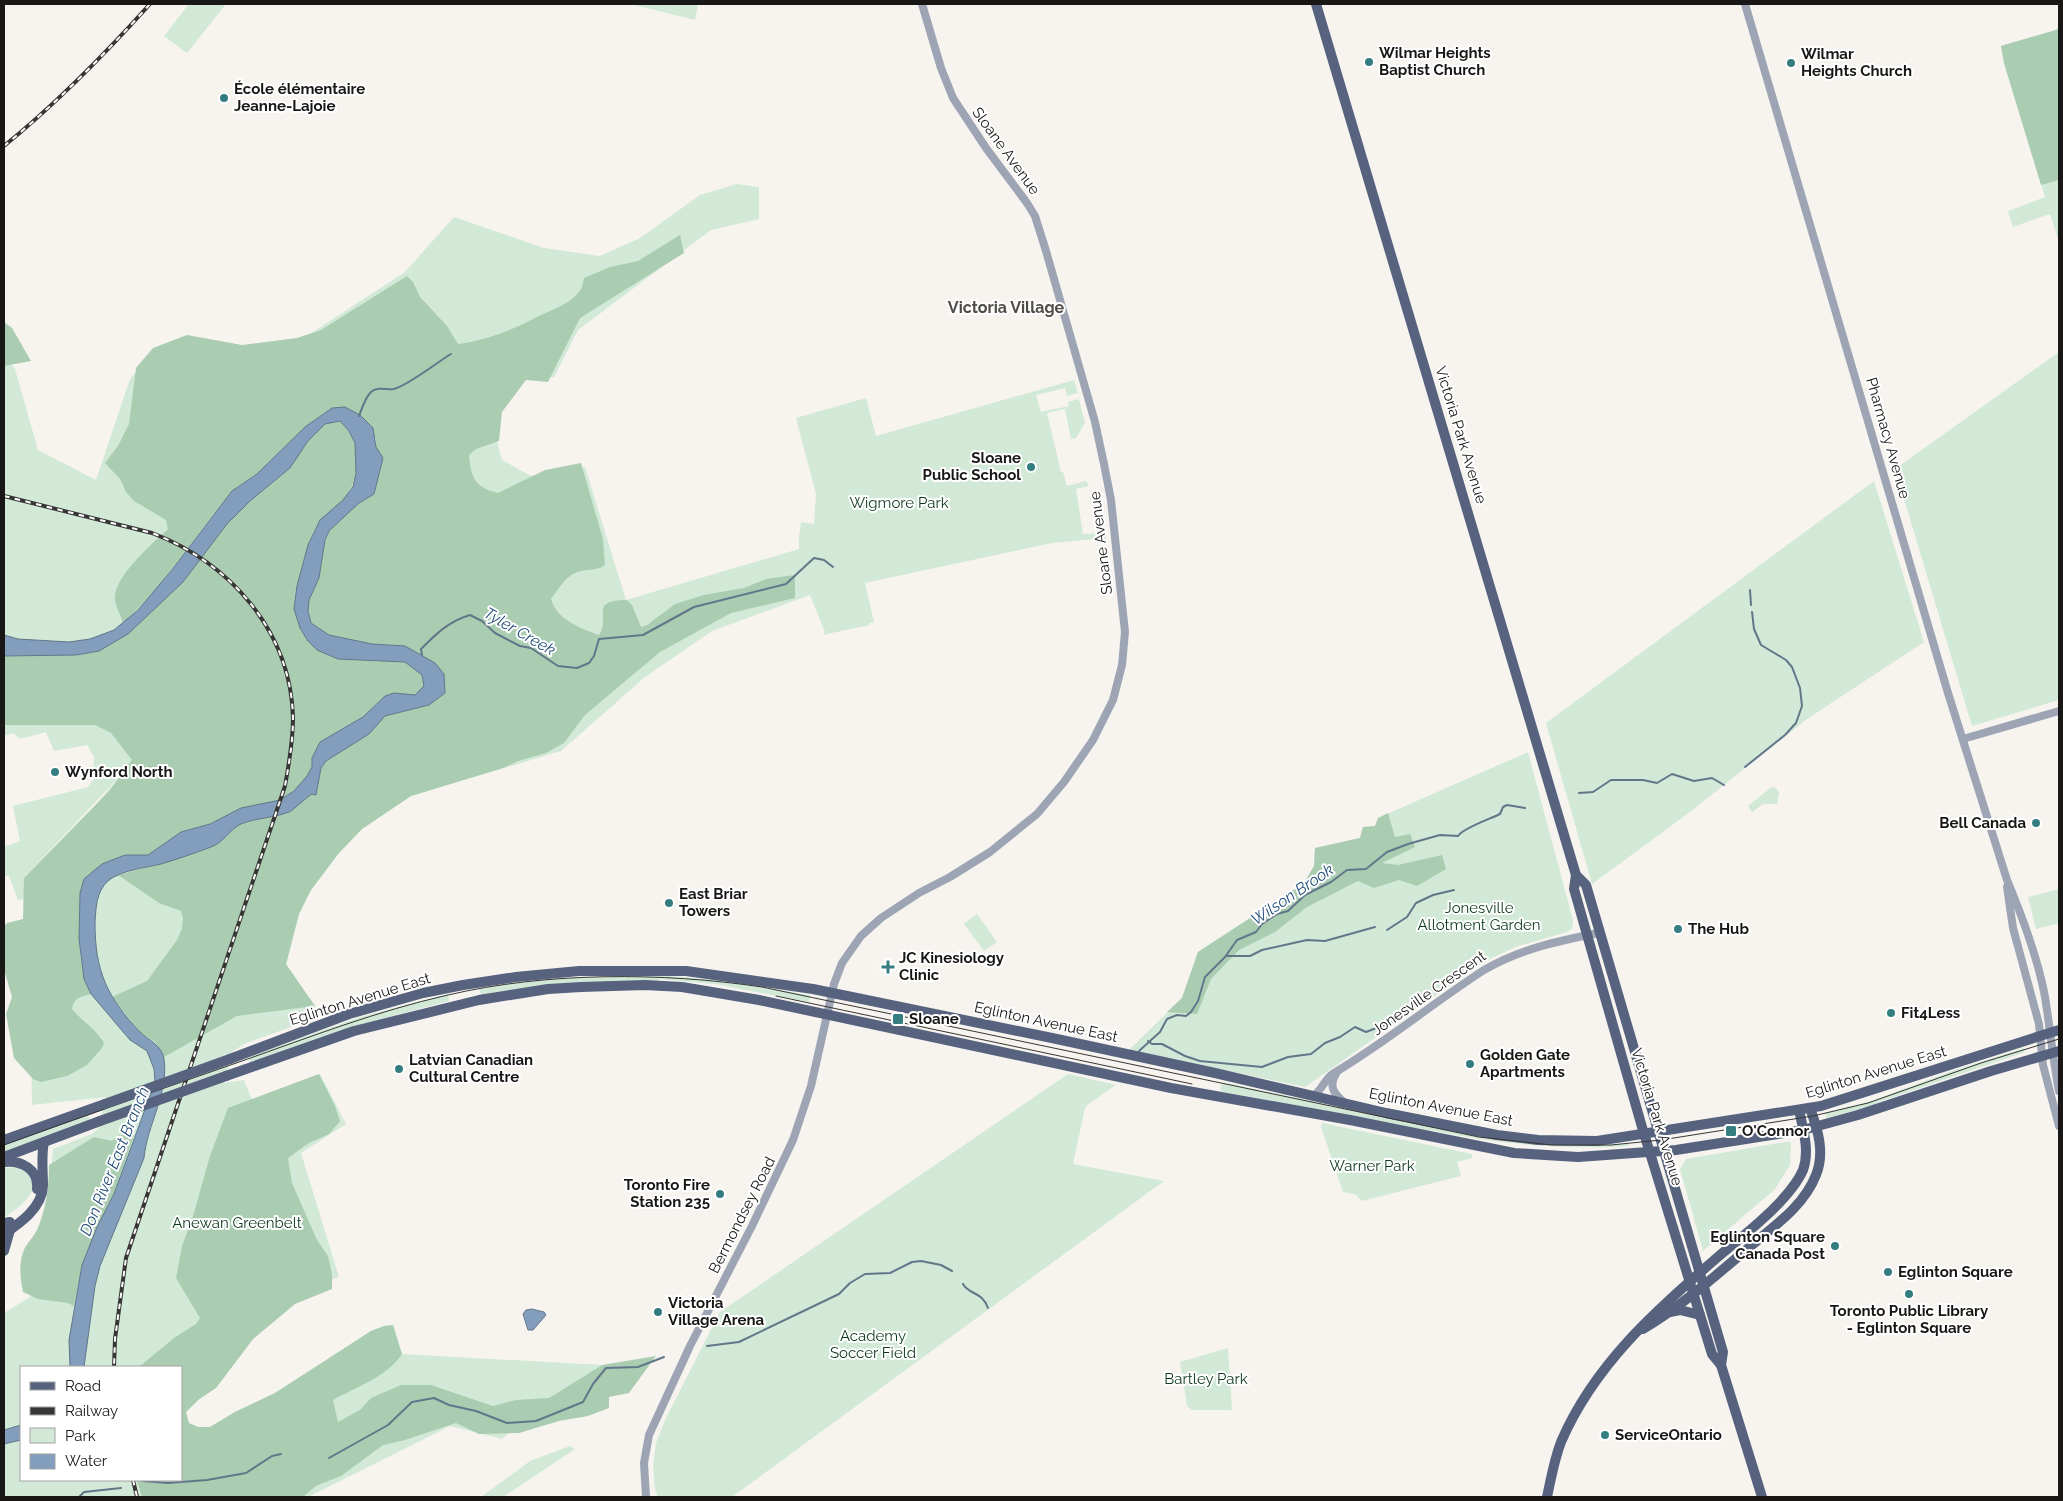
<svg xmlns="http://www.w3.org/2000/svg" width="2063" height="1501" font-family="Raleway,sans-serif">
<rect width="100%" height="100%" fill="#f7f4f0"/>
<g fill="#d1e9d6" fill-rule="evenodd">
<polygon points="189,4 226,4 187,53 164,36"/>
<polygon points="630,4 698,4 695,20"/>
<polygon points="2059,29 2059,242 2050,214 2013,227 2008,211 2045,197 2004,63 2001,46"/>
<path d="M 737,184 L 759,187 L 759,219 L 711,230 L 578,330 L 554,377 L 528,378 L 509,389 L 493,429 L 502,460 L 535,478 L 585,467 L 626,600 L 799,549 L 799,536 L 801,522 L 814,524 L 816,494 L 796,418 L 866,398 L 876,436 L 1074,380 L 1078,393 L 1067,396 L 1065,388 L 1036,395 L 1041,412 L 1069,406 L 1068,402 L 1079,399 L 1085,423 L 1076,438 L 1071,439 L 1065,409 L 1047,413 L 1061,472 L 1063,472 L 1067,486 L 1086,481 L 1089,486 L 1076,489 L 1083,534 L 1105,533 L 1106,538 L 1052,543 L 865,583 L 874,622 L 869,623 L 870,625 L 822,635 L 825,632 L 810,595 L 712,631 L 645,677 L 561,751 L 411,796 L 362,829 L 339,853 L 311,890 L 299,914 L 286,965 L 315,1006 L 319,1017 L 246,1043 L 233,1051 L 224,1083 L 244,1080 L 252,1100 L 320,1074 L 346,1124 L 301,1153 L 339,1277 L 288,1293 L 216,1388 L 198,1400 L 186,1412 L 188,1423 L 198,1427 L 210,1427 L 235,1412 L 275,1393 L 371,1331 L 384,1326 L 393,1325 L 402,1354 L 602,1365 L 549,1398 L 502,1439 L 450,1426 L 308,1497 L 4,1497 L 4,1313 L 38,1292 L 53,1149 L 92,1134 L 98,1129 L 106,1097 L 32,1105 L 28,888 L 118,778 L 24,878 L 24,899 L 18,900 L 9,876 L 4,876 L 4,847 L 20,841 L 13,806 L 88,787 L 93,780 L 94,757 L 87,745 L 54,751 L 46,732 L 20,739 L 13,733 L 4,736 L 4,725 L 83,724 L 4,718 L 4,356 L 15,369 L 38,450 L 96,480 L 130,379 L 154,349 L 276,356 L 405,272 L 454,217 L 544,248 L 600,256 L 640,238 L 700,195 ZM 21,1367 L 181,1367 L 181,1480 L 21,1480 Z"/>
<polygon points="2059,352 2059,700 1972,726 1895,469"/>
<polygon points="1874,481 1924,642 1807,719 1690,812 1592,884 1546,723"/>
<polygon points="1528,752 1573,920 1572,929 1567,932 1515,947 1482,963 1305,1087 1129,1050 1182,998 1198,952 1304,883 1314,866 1315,848 1360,838 1363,827 1375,826 1378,818"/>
<polygon points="1771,787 1776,788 1779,793 1777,804 1763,804 1752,812 1748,806"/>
<polygon points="2059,889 2059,923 2036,929 2028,897"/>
<polygon points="977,914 997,942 984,951 964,924"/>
<path d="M 658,975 L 717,980 L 810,995 L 809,1002 L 715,984 L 658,979 L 658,983 L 481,995 L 479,988 C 539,977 598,976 658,975 Z"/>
<polygon points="448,994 449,1001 362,1024 250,1063 249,1060 251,1058 251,1056 360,1017"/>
<polygon points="2024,1048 2025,1052 1876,1103 1877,1105 1826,1118 1825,1113 1874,1100 1955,1070"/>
<polygon points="1068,1074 1116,1085 1087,1105 1085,1108 1073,1164 1164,1181 732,1497 658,1497 655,1489 653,1466 656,1443 665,1420 720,1312"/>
<path d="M 1222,1082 L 1409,1122 L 1601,1145 L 1629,1143 L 1629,1146 C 1559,1150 1498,1144 1430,1130 L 1429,1132 L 1220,1091 Z"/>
<polygon points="88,1114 90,1121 4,1152 4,1144"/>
<polygon points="1322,1123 1472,1154 1472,1158 1457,1162 1461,1176 1362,1201 1355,1194 1343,1192 1321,1127"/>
<polygon points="1785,1142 1791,1142 1790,1165 1775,1189 1703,1251 1680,1169 1686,1159"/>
<path d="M 18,1167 C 51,1181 23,1207 4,1217 L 4,1168 Z"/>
<polygon points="1228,1348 1232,1410 1191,1410 1187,1405 1180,1362"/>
<polygon points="570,1446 575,1449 503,1497 481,1497 530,1461"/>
</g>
<g fill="#aacdb2">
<polygon points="2059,29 2059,180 2041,185 2004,63 2001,46"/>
<path d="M 680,235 L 684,253 L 580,318 L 548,382 L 526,380 L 502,412 L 499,441 L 476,449 L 469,455 C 471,477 474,487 498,493 L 545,470 L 581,463 L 603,539 L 605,565 C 596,572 585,568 575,573 C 565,577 557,591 551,599 C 557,620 580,628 599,635 C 611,617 588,600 627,600 L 632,605 L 641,627 L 647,625 L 675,604 L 704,595 L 744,588 L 766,579 L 795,575 L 795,598 L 731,613 L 660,652 L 585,715 L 564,743 L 546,753 L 518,761 L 503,768 L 411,796 L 362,829 L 339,853 L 311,890 L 299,914 L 286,964 L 315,1006 L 237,1016 L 164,1057 L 155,1042 L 141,1033 L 112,997 L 147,981 L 177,940 L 182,929 L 183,918 L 181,911 L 159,903 L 118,875 L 163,863 L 213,846 L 240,824 L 291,811 L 301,801 L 312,794 L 316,795 L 321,768 L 325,761 L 369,734 L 385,716 L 429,705 L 445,693 L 444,674 L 435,663 L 405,646 L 372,644 L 329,635 L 311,623 L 308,611 L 309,600 L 319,578 L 325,540 L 329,531 L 359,503 L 374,494 L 383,458 L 376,447 L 376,439 L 332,408 C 304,425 283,451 258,473 C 249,480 238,485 230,494 C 194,536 165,585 123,623 C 121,616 116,607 115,600 C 112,578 153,543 168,529 L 166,520 L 134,501 L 126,492 L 120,479 L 105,463 L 118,446 L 129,424 L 136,368 L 153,348 L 187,335 L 242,345 L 297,338 L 321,330 L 407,276 L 413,282 L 420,297 L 447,326 L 458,344 C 486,340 510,331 535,318 C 550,310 571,305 581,289 C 583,286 583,281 584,278 L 610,267 L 638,261 Z"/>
<polygon points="4,322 12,328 31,361 4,366"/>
<path d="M 340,421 C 346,428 353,435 355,444 C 359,462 356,487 343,501 C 333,511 321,517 314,531 C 303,555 300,583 294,608 L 338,659 L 405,662 L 422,675 L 424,686 L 415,695 L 394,693 L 385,696 L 363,717 L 320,742 L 312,758 L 312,767 L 307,776 L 294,791 L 280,800 L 241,808 L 210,824 L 181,832 L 148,855 L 125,855 L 80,893 C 79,926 76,963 91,994 C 82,996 73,998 72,1009 C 82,1021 96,1029 104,1043 L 102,1048 L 87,1065 L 67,1076 L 41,1082 L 33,1079 L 14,1058 L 6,1014 L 12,997 L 5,973 L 4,926 L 7,923 L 23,919 L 24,878 L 110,790 L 132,760 L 111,733 L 95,725 L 4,725 L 4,656 L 76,655 L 99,651 L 183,582 L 227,524 L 250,501 L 290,468 L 308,441 L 325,424 Z"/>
<polygon points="1388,813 1395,837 1410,834 1415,847 1382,863 1398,865 1442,855 1446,869 1417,886 1399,880 1374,888 1358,881 1307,907 1275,932 1239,950 1211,979 1197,1014 1167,1012 1182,998 1198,952 1304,883 1314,866 1315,848 1360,838 1363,827 1375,826 1378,818"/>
<path d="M 319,1074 L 335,1106 L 340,1121 L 329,1134 L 309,1143 L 288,1158 L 292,1183 L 317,1240 L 328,1256 L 332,1274 L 332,1289 L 295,1304 L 253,1339 L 216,1388 L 198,1400 L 186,1412 L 189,1423 L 198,1427 L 210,1427 L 235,1412 L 275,1393 L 371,1331 L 384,1326 L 393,1325 L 402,1354 C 387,1377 356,1387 333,1400 L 338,1422 L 360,1410 L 371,1398 L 401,1385 L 431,1385 L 493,1406 L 516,1400 L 549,1398 L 602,1365 L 656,1356 L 629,1393 L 609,1397 L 609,1408 L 588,1416 L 559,1421 L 519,1433 L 479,1434 L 456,1423 L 405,1440 L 383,1445 L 341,1476 L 316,1486 L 303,1497 L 142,1497 L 137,1480 L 181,1480 L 181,1367 L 139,1367 L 174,1338 L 196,1324 L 200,1318 L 176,1278 L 182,1246 L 194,1213 L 210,1156 L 228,1108 Z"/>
<path d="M 119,1135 L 134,1135 L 114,1194 L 97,1227 L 82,1265 L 74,1306 L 68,1303 L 38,1299 L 23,1292 C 20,1278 18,1259 26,1246 C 29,1241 34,1236 37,1230 C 46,1210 49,1186 49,1165 L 94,1137 L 112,1141 Z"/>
</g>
<g fill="#829ebc" stroke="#62768a">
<path d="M 345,407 L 360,415 L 373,428 L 376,447 L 383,458 L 374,494 L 359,503 L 329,531 L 325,540 L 319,578 L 309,600 L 308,611 L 311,623 L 329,635 L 372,644 L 405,646 L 435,663 L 444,674 L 445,693 L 429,705 L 385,716 L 369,734 L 326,761 L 321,768 L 316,795 L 312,794 C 305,798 294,810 289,812 C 273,818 256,818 241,824 C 230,829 223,843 211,847 C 195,853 178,859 161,864 C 145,868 121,870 108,881 C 96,892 96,908 95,923 C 95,971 107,997 140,1032 C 148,1040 162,1045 164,1059 C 169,1093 147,1125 144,1158 L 100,1266 L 95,1286 L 84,1367 L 70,1367 L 69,1340 L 82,1265 L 97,1227 L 114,1194 L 155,1082 L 154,1069 L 147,1051 L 130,1040 L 91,994 L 84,979 L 79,939 L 80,893 L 84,879 L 102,864 L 125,855 L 148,855 L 181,832 L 210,824 L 241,808 L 280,800 L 294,791 L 307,776 L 312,767 L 312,758 L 320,742 L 363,717 L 385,696 L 394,693 L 415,695 L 424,686 L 422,675 L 405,662 L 338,659 L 317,650 L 308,641 L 300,628 L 294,609 L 297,586 L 308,545 L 320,520 L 343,500 L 353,487 L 356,473 L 355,443 L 349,431 L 340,421 L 325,424 L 308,441 L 290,468 L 250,501 L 227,524 L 183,582 L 128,634 L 99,651 L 76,655 L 4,656 L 4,635 L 18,639 L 69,642 L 90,639 L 114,630 L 138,610 L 171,571 L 232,491 L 257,474 L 305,427 L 332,408 Z"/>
<polygon points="532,1309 544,1312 546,1315 533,1330 528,1330 523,1314 526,1310"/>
<polygon points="21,1425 21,1440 4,1444 4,1430"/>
</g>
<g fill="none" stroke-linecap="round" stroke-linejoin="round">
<g stroke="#62768a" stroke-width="2">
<path d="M 359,416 C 362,408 365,398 371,392 C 377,386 387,390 394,389 C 409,385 436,363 451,354"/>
<polyline points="1750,590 1751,605"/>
<path d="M 422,655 L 421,649 C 436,634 449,621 470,615 L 482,621 L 495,633 L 520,646 L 531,648 L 558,666 L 577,668 L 589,663 L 594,656 L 599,639 L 643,635 L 694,607 L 786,584 L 814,558 L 824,560 L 833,567"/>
<polyline points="1745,767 1785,735 1796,723 1802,706 1800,688 1792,667 1786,660 1761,645 1754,629 1752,612"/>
<polyline points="1579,793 1593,792 1611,780 1643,780 1657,783 1672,774 1694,781 1712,778 1724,785"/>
<polyline points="1387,930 1407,917 1416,903 1433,895 1454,890"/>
<polyline points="1226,956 1250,956 1262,950 1307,940 1325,941 1375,927"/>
<polyline points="1148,1041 1152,1044 1162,1044 1185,1056 1200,1061 1262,1067 1288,1057 1311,1054 1325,1043 1340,1037 1355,1027 1366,1032 1395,1021"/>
<path d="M 1139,1051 L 1160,1032 L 1167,1019 L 1177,1015 L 1186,1016 L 1191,1012 L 1198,1001 L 1205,977 L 1225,957 L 1237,940 L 1256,932 L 1262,924 L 1277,914 L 1288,911 L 1305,895 L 1331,882 L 1347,870 L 1366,869 L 1387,852 L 1408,844 L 1440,835 L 1458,836 C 1463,828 1490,819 1500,814 L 1503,807 L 1507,805 L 1525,808"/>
<path d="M 963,1284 C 969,1295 982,1291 988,1308"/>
<polyline points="707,1346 739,1342 839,1294 850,1283 865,1274 890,1273 912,1262 921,1261 941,1265 952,1271"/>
<polyline points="329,1458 388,1425 412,1402 434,1398 449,1405 476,1411 507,1423 536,1421 583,1402 593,1384 606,1368 638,1367 664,1357"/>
<polyline points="143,1481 168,1483 207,1480 246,1473 272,1456 281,1454"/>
<polyline points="79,1497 84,1492 121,1488"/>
</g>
<g stroke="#9da5b4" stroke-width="8">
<path d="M 1745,4 L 1948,693 L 2007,880 C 2022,916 2038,958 2045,997 C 2050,1028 2053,1060 2059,1091"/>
<polyline points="1963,739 2059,711"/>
<polyline points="2007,887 2013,928 2039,1024 2043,1065 2059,1126"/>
<path d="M 1336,1074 C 1328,1086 1334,1094 1344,1102"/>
<path d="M 1313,1096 C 1322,1091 1324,1079 1334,1073 C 1386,1042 1433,1003 1484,970 C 1520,949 1558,941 1598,933"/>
<polyline points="646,1497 644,1463 649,1435 690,1346 752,1226 793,1140 811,1086 834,984 842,963 861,936 881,918 919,893 950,877 990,852 1037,814 1064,782 1093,740 1113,700 1122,665 1125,632 1111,500 1104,464 1095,422 1046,251 1035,216 1027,203 986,148 953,98 941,68 922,4"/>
</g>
<g stroke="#57637e" stroke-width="10">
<polyline points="1316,4 1576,875 1586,885 1723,1352 1721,1365"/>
<polyline points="1576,875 1574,889 1642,1127 1712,1354 1721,1365 1762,1497"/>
<polyline points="230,1059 349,1014 423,993 463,985 516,977 579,971 686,971 813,989 1052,1038 1215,1073 1386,1113 1497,1135 1538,1140 1597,1141 1821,1106 2059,1030"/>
<polyline points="226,1076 354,1031 479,1000 548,989 581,987 645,985 682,987 759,1000 1171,1088 1350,1120 1514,1153 1578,1157 1676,1150 1803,1130 1858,1115 1991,1071 2059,1051"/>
<polyline points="4,1140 105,1104"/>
<polyline points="4,1157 100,1121"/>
<path d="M 4,1162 C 21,1160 39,1169 37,1189"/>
<polyline points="4,1223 10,1222"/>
<path d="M 4,1234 C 20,1223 42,1208 43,1186 C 43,1171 41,1156 44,1142"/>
<polyline points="4,1251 10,1230"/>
<polyline points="1670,1312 1680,1310 1700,1315"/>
<path d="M 1643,1329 C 1680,1307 1713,1278 1746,1250 C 1771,1228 1803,1208 1816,1175 C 1825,1153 1818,1130 1810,1108"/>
<path d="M 1547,1497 C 1551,1479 1554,1460 1561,1442 C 1594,1365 1656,1310 1719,1256 C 1744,1235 1790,1200 1803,1170 C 1810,1151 1803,1129 1799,1110"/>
</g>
<g stroke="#373635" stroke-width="1">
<polyline points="776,996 1192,1084"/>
<path d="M 4,1145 C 83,1116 162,1089 242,1061 C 310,1037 377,1011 448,995 C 546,972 662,972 762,987 L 1479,1137 L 1552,1145 L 1611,1145 L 1661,1140 L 1813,1116 L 1868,1103 L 1981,1063 L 2059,1039"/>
</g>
<g stroke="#373635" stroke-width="4">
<g id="rail">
<path d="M 4,146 C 57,103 105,54 150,4"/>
<path d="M 4,496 L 152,533 C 230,563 291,631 293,718 C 293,741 289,764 285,786 L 126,1258 L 115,1339 L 114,1367"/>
<polyline points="133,1480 137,1497"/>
</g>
</g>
<use href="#rail" stroke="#fff" stroke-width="2" stroke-dasharray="5.5" stroke-linecap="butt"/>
<g stroke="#57637e" stroke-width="10">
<polyline points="105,1104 230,1059"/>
<polyline points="100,1121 226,1076"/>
</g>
</g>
<g fill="#347d81" stroke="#fff" stroke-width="2">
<circle cx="1369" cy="62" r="5"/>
<circle cx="1791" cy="63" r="5"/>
<circle cx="224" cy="98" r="5"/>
<circle cx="1031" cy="467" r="5"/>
<circle cx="55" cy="772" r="5"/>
<circle cx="2036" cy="823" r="5"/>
<circle cx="669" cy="903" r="5"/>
<circle cx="1678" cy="929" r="5"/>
<path d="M885.5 959.5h5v5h5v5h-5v5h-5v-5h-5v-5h5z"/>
<circle cx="1891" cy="1013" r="5"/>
<rect x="892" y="1013" width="12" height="12" rx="2.5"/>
<circle cx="1470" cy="1064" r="5"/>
<circle cx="399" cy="1069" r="5"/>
<rect x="1725" y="1125" width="12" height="12" rx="2.5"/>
<circle cx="720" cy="1194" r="5"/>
<circle cx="1835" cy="1246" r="5"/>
<circle cx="1888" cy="1272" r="5"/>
<circle cx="1909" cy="1294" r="5"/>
<circle cx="658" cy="1312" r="5"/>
<circle cx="1605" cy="1435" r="5"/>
</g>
<g text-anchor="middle" stroke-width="4" stroke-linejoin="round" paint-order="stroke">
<g font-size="15" font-weight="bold" fill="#181716" stroke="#fff" text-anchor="start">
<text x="1379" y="58">Wilmar Heights<tspan x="1379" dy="17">Baptist Church</tspan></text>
<text x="1801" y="59">Wilmar<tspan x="1801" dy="17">Heights Church</tspan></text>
<text x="234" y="94">École élémentaire<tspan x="234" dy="17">Jeanne-Lajoie</tspan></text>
<text x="1021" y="463" text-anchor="end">Sloane<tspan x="1021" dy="17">Public School</tspan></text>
<text x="65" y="777">Wynford North</text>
<text x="2026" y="828" text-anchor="end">Bell Canada</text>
<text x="679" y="899">East Briar<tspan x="679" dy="17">Towers</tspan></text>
<text x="1688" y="934">The Hub</text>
<text x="899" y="963">JC Kinesiology<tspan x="899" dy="17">Clinic</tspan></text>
<text x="1901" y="1018">Fit4Less</text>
<text x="909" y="1024">Sloane</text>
<text x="1480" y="1060">Golden Gate<tspan x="1480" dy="17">Apartments</tspan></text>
<text x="409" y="1065">Latvian Canadian<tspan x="409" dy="17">Cultural Centre</tspan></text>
<text x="1742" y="1136">O'Connor</text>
<text x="710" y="1190" text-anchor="end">Toronto Fire<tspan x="710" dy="17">Station 235</tspan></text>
<text x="1825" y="1242" text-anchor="end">Eglinton Square<tspan x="1825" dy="17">Canada Post</tspan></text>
<text x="1898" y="1277">Eglinton Square</text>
<text x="668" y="1308">Victoria<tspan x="668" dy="17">Village Arena</tspan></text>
<text x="1909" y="1316" text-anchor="middle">Toronto Public Library<tspan x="1909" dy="17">- Eglinton Square</tspan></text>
<text x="1615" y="1440">ServiceOntario</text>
</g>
<g font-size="15" fill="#181716" stroke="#fff">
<text transform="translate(1006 151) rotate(54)" y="5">Sloane Avenue</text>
<text transform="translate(1461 435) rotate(73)" y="5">Victoria Park Avenue</text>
<text transform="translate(1888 438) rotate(74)" y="5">Pharmacy Avenue</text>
<text transform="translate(1101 543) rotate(-97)" y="5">Sloane Avenue</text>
<text transform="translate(1429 993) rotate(-35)" y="5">Jonesville Crescent</text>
<text transform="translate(360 999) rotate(-17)" y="5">Eglinton Avenue East</text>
<text transform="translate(1046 1022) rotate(12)" y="5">Eglinton Avenue East</text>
<text transform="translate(1876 1072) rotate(-17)" y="5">Eglinton Avenue East</text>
<text transform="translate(1441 1107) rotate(11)" y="5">Eglinton Avenue East</text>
<text transform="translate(1657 1117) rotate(73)" y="5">Victoria Park Avenue</text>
<text transform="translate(742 1215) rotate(-63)" y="5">Bermondsey Road</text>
</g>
<g font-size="15" fill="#0d381d" stroke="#fff">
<text x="899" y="508">Wigmore Park</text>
<text x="1479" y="913">Jonesville<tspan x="1479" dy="17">Allotment Garden</tspan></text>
<text x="1372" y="1171">Warner Park</text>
<text x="237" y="1228">Anewan Greenbelt</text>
<text x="873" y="1341">Academy<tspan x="873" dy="17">Soccer Field</tspan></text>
<text x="1206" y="1384">Bartley Park</text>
</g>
<g font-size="16" font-weight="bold" fill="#4e4b48" stroke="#fff">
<text x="1006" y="313">Victoria Village</text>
</g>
<g font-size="16" font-style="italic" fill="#244f79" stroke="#fff">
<text transform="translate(520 631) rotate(30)" y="6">Tyler Creek</text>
<text transform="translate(1292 894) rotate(-34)" y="6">Wilson Brook</text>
<text transform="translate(114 1161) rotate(-68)" y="6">Don River East Branch</text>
</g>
</g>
<rect width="2063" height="1501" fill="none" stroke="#181716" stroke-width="10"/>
<rect x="20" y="1366" width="162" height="115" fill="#ffffff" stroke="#a3a2a2"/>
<rect x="30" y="1382" width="25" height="8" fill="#57637e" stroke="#a3a2a2"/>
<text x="65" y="1391" font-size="15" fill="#181716">Road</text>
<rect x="30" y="1407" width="25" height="8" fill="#373635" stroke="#a3a2a2"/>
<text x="65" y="1416" font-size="15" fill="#181716">Railway</text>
<rect x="30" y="1428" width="25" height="15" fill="#d1e9d6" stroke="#a3a2a2"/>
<text x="65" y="1441" font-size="15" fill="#181716">Park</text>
<rect x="30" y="1454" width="25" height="15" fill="#829ebc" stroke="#a3a2a2"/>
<text x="65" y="1466" font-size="15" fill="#181716">Water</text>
</svg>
